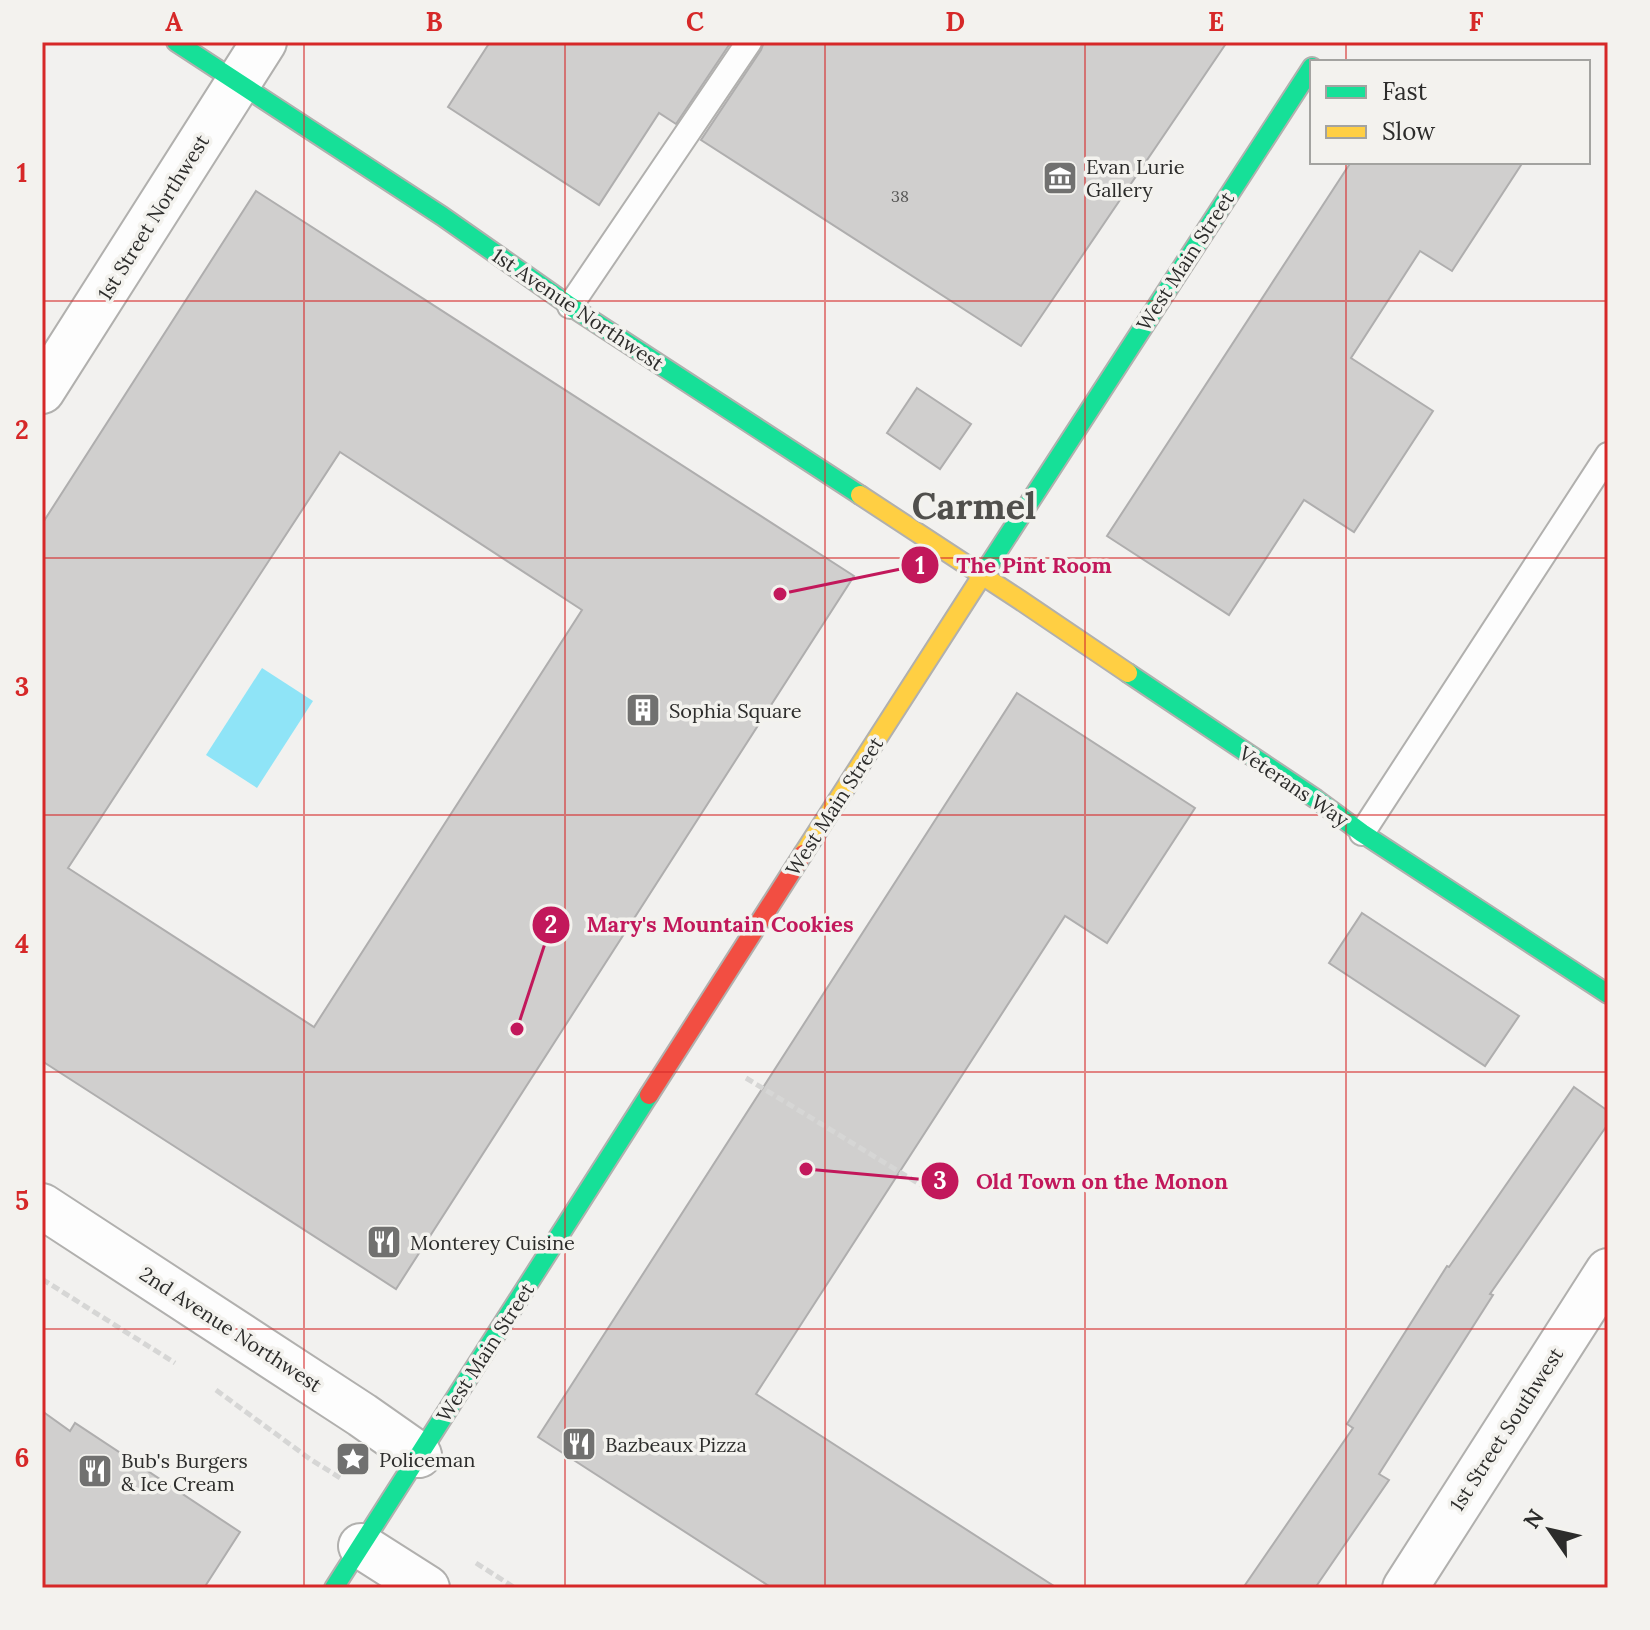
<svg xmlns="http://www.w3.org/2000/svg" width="1650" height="1630" font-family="Lora,serif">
	<rect width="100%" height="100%" fill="#f2f1ef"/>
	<polygon fill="#8fe4f7" points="262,668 313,701 257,788 206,755"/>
	<g fill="#d0cfce" stroke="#afaeae" stroke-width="2" fill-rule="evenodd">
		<polygon points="490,42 731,42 676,124 659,113 599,205 448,107"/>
		<polygon points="764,42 1227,42 1021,346 701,140 761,50"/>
		<polygon points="1351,162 1523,162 1452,271 1420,251 1351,358 1433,411 1354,532 1304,500 1229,615 1107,536"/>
		<path d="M 256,191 L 854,576 L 396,1289 L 42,1061 L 42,524 ZM 340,452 L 582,610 L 314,1027 L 68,868 Z"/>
		<polygon points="917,388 971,424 940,469 887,433"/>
		<polygon points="1017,693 1195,808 1107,943 1065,916 756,1394 1057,1588 772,1588 538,1437"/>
		<polygon points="1362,913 1519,1016 1485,1066 1329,963"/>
		<polygon points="1574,1087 1608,1111 1608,1124 1490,1294 1493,1295 1379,1474 1389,1480 1315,1588 1243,1588 1353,1428 1347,1424 1447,1266 1449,1267"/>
		<polygon points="42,1411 70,1431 75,1423 240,1532 204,1588 42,1588"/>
	</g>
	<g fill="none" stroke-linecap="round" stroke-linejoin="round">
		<g stroke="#b1b0ae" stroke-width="28">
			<g id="lane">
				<polyline points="570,306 749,42"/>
				<polyline points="1362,833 1608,455"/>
			</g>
		</g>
		<g stroke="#b1b0ae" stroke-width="48">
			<g id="street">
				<polyline points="42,391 264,42"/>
				<polyline points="42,1206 362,1415 419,1455"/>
				<polyline points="361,1546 427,1588"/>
				<polyline points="1405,1588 1608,1271"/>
			</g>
		</g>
		<g stroke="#b1b0ae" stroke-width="22">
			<g id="fast">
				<polyline points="176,42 442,216 570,306 860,495"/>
				<polyline points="985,571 1312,67"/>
				<polyline points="1128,673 1316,799 1362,833 1608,994"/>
				<polyline points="334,1588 649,1095"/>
			</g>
		</g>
		<g stroke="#b1b0ae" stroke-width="22">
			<g id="slow">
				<polyline points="860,495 1020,600 1128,673"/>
				<polyline points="803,854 985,571"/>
			</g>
		</g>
		<g stroke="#b1b0ae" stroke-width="22">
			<polyline id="jam" points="649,1095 803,854"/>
		</g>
		<g stroke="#d6d6d5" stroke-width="5" stroke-dasharray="8 4" stroke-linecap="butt">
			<polyline points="746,1078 939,1196"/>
			<polyline points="42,1279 175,1363"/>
			<polyline points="216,1390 310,1459 342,1479"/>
			<polyline points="476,1563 515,1588"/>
		</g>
		<use href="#lane" stroke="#fdfdfd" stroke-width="24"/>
		<use href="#street" stroke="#fdfdfd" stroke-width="44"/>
		<use href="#fast" stroke="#16e098" stroke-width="18"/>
		<use href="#slow" stroke="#ffcf43" stroke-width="18"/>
		<use href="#jam" stroke="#f24e42" stroke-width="18"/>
	</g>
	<path fill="none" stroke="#d62828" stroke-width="2" stroke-opacity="0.55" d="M 304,42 L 304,1588M 565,42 L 565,1588M 825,42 L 825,1588M 1085,42 L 1085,1588M 1346,42 L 1346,62M 1346,162 L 1346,1588M 42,301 L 1608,301M 42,558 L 1608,558M 42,815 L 1608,815M 42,1072 L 1608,1072M 42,1329 L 1608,1329"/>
	<defs>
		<g id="museum-square" transform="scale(1.8)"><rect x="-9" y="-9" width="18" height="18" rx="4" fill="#717170" stroke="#f3f2ee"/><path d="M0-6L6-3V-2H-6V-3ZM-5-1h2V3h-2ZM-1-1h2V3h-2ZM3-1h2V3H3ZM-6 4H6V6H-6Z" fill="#fff"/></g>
		<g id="building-square" transform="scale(1.8)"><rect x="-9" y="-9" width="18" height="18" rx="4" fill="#717170" stroke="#f3f2ee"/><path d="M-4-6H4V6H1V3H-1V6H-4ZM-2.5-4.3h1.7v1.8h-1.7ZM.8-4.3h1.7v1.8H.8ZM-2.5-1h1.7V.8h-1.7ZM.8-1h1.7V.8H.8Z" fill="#fff"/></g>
		<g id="restaurant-square" transform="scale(1.8)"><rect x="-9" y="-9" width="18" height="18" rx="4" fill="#717170" stroke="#f3f2ee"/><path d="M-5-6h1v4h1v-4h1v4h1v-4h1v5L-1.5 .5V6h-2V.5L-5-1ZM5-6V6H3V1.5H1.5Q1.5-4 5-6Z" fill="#fff"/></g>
		<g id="sight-square" transform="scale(1.8)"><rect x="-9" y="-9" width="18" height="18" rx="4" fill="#717170" stroke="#f3f2ee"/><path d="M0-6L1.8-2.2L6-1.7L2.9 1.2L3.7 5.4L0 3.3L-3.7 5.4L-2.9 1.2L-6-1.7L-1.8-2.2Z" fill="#fff"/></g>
	</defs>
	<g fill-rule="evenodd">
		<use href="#museum-square" x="1060" y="178"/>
		<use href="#building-square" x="643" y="710"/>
		<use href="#restaurant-square" x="384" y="1242"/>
		<use href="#restaurant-square" x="579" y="1444"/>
		<use href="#sight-square" x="353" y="1459"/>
		<use href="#restaurant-square" x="95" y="1471"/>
	</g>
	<g text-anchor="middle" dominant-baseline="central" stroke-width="7" stroke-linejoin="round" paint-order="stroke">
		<g font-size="16" fill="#555554">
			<text x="900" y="196">38</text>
		</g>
		<g font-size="20" fill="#2c2c2b" stroke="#f3f2ee" text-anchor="start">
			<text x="1086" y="166">Evan Lurie<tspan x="1086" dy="23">Gallery</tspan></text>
			<text x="669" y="710">Sophia Square</text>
			<text x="410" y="1242">Monterey Cuisine</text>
			<text x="605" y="1444">Bazbeaux Pizza</text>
			<text x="379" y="1459">Policeman</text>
			<text x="121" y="1460">Bub's Burgers<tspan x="121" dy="23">&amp; Ice Cream</tspan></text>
		</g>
		<g font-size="20" fill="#2c2c2b" stroke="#f3f2ee">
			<text transform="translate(153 217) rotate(-58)">1st Street Northwest</text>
			<text transform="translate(1185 261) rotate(-57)">West Main Street</text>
			<text transform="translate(578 309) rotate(34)">1st Avenue Northwest</text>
			<text transform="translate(1294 786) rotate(34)">Veterans Way</text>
			<text transform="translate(834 806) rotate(-57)">West Main Street</text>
			<text transform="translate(231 1329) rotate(33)">2nd Avenue Northwest</text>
			<text transform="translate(485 1352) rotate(-57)">West Main Street</text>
			<text transform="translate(1506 1429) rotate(-57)">1st Street Southwest</text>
		</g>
		<g font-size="36" font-weight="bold" fill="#504f4c" stroke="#f3f2ee">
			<text x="974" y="506">Carmel</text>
		</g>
	</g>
	<path fill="none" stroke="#c2185b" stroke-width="3" d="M780 594L920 565M517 1029L551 925M806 1169L940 1181"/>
	<g fill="#c2185b" stroke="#f3f2ee" stroke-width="3">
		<circle cx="780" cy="594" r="8"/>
		<circle cx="517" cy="1029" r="8"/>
		<circle cx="806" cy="1169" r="8"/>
		<circle cx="920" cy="565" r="20"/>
		<circle cx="551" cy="925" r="20"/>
		<circle cx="940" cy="1181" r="20"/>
	</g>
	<g font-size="24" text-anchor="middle" font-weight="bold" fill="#fff">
		<text x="920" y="574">1</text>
		<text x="551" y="933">2</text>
		<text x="940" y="1189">3</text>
	</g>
	<g font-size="22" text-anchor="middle" font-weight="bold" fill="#c2185b" stroke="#f3f2ee" stroke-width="7" stroke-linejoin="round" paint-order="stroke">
		<text x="1034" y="573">The Pint Room</text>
		<text x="720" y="932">Mary's Mountain Cookies</text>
		<text x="1102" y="1189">Old Town on the Monon</text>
	</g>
	<rect width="1650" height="1630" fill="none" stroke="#f3f2ee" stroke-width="88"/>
	<rect x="1310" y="60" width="280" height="104" fill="#f3f2ee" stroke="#a3a3a0" stroke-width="2"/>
	<rect x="1326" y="86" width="40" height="12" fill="#16e098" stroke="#a3a3a0" stroke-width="2"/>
	<text x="1382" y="100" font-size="24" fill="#2c2c2b">Fast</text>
	<rect x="1326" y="126" width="40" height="12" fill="#ffcf43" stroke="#a3a3a0" stroke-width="2"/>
	<text x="1382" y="140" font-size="24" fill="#2c2c2b">Slow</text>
	<g transform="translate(1550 1530) rotate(304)" stroke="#f3f2ee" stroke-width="6" paint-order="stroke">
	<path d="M0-6L14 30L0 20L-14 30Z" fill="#2c2c2b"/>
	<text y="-12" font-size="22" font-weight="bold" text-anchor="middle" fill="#2c2c2b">N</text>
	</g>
	<rect x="44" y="44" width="1562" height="1542" fill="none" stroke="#d62828" stroke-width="3"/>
	<g font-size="26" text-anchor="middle" font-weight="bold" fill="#d62828">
		<text x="174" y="31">A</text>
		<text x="434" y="31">B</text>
		<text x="695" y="31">C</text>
		<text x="955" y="31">D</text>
		<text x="1216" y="31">E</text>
		<text x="1476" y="31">F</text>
		<text x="22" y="182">1</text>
		<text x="22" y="439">2</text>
		<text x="22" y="696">3</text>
		<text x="22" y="953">4</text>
		<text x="22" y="1210">5</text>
		<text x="22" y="1467">6</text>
	</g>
</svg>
